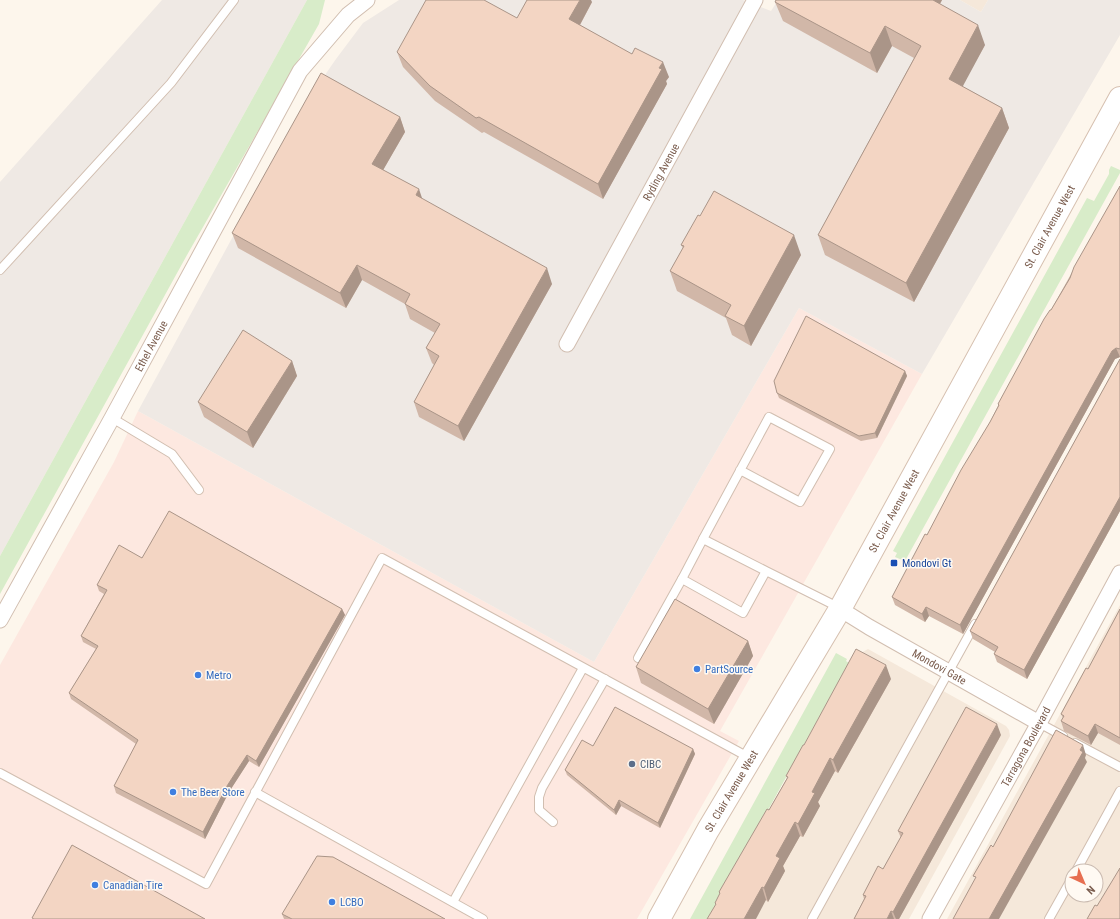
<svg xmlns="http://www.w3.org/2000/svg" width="1120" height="919" font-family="'Roboto Condensed',sans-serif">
	<rect width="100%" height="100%" fill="#fdf6ec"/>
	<g fill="#f5e8da" fill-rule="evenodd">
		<polygon points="960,0 988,0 981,12"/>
		<path d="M 1120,605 L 1120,919 L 947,919 L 1048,736 ZM 1072,871 L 1096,871 L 1096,895 L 1072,895 Z"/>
		<polygon points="868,649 1006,726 1009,730 1010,736 909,919 713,919 859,654"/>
	</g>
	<polygon fill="#fde8e0" points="799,308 922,374 720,731 739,741 637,919 0,919 0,665 114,462 138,411 594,662"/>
	<g fill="#efe9e4">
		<polygon points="162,0 307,0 0,556 0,182"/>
		<polygon points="399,0 743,0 771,11 778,0 960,0 981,12 988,0 1120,0 1120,35 922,374 799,308 594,662 138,411 305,104 336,59 363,23"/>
	</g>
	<g fill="#d8ecc9">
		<polygon points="307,0 325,0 319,24 187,255 0,594 0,556"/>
		<polygon points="1111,166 1120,170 1120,173 905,561 895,557 897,553 893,551 1087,198 1094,201 1109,174 1109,170"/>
		<polygon points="836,653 847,659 846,661 849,663 708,919 690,919"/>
	</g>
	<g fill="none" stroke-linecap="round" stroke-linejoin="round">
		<g stroke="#d1beb0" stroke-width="10">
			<g id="service">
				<polyline points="0,270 171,83 234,0"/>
				<polyline points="112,418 172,454 199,490"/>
				<polyline points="703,539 769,417 830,449 800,502 740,470"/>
				<polyline points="766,571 703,539 682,579 743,613 766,571 840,608"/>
				<polyline points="638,658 682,579"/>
				<polyline points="1039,723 1063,736"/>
				<polyline points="1075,743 1120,767"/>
				<polyline points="0,773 206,884 382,558 750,758"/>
				<polyline points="255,792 483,919"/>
				<polyline points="553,822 539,810 539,797 542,788 605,679"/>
				<polyline points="1076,871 1120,791"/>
				<polyline points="453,902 583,668"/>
				<polyline points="812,919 975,624"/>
				<polyline points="1049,919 1072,878"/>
			</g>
		</g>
		<g stroke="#d1beb0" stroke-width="17">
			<g id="minor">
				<path id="s1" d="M 567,344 L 755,0"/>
				<path id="s2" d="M 840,609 L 869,627 L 1039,723"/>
				<path id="s3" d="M 0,620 L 112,418 L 300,71 L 348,15 L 367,0"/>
				<path id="s4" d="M 930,919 L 1039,723 L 1120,573"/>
			</g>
		</g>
		<g stroke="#d6c0b0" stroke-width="24">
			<g id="secondary">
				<path id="s5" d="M 659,919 L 708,830 L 840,609 L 1120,98"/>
			</g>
		</g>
		<use href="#service" stroke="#fff" stroke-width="8"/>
		<use href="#minor" stroke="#fff" stroke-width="15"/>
		<use href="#secondary" stroke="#fff" stroke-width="22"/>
	</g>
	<g fill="#d1b7a8">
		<polygon points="776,0 942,0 940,4 985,45 962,86 1002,108 1009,128 914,302 825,255 818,235 914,58 892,46 877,73 783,21 775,2"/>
		<polygon points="592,2 580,25 669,77 666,81 667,84 603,199 484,132 482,133 435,101 403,67 397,52 517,18"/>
		<polygon points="400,117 405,132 383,170 422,199 552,284 464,441 419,417 414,402 434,365 432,363 426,348 435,333 410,319 405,304 362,280 346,308 238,248 232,233"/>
		<polygon points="1120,186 1120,357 1115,359 963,634 929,616 925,622 895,605 892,597 927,535 990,422 998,406 998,404 1051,310"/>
		<polygon points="700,216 801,255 751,346 732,335 726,318 677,291 670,271 683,248 681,245"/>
		<polygon points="1120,359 1120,511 1027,679 997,662 994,654 995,652 973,639 970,631"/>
		<polygon points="292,361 297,376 253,448 204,417 198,402"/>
		<polygon points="905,371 907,376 877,438 861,441 779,398 777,393"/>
		<polygon points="142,558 342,609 345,615 259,767 249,761 229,792 205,839 116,793 114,786 136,744 71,699 69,693 96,649 83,642 81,636 104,594 99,591 97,585"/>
		<polygon points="1120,609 1120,745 1098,733 1091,745 1064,731 1061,721 1063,718 1061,714 1088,669"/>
		<polygon points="748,641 753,656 714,724 641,683 636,667"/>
		<polygon points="891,679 838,773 835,771 818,802 820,806 803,837 800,836 783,866 785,871 768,902 766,900 715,904 715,903 720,894 719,892 769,810 787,778 786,776 804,745"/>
		<polygon points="1001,735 899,919 854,919 864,899 863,895 883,869 901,838 898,831"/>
		<polygon points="593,746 693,749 695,754 660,828 621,806 616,815 567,775 565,770"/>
		<polygon points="282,914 445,919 284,919"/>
	</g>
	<g fill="#aa9588">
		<polygon points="580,0 591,0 592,2 575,34 569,19"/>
		<polygon points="927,0 942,0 933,16"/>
		<polygon points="978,25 985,45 956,99 949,79"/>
		<polygon points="885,26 892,46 877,73 870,53"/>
		<polygon points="663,62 669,77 666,81 667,84 603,199 598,184 659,68"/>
		<polygon points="1002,108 1009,128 914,302 906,283"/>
		<polygon points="400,117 405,132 378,179 372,164"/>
		<polygon points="419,189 424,204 416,195"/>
		<polygon points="794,235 801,255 751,346 744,326"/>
		<polygon points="357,265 362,280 346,308 340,293"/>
		<polygon points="547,268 552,284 464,441 458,426"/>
		<polygon points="1116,348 1120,357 1115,359 963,634 960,625 1112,351"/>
		<polygon points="292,361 297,376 253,448 247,432"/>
		<polygon points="905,371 907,376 877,438 875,433"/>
		<polygon points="1120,497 1120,511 1027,679 1024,670"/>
		<polygon points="926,607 929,616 925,622 922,614"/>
		<polygon points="342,609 345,615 259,767 256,761"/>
		<polygon points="748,641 753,656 714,724 708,709"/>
		<polygon points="886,665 891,679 838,773 833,760"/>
		<polygon points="997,724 1001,735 899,919 896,919 893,912"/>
		<polygon points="1095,724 1098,733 1091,745 1088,736"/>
		<polygon points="1083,745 1086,755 1085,758 1087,762 999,919 989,919"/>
		<polygon points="693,749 695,754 660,828 658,823"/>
		<polygon points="247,755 249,761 229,792 205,839 203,832 227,786"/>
		<polygon points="830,758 835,771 818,802 820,806 803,837 798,824 812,792"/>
		<polygon points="619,800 621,806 616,815 614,810"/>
		<polygon points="795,822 800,836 783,866 785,871 768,902 764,888 776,856"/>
		<polygon points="762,887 766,900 756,919 744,919"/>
		<polygon points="891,911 894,919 887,919"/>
	</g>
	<g fill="#f3d5c3" stroke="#aa9588">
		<polygon points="426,0 484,0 517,18 527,0 580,0 569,19 632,54 635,48 663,62 659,68 662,69 598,184 479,117 476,118 430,86 397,52"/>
		<polygon points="776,0 933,0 978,25 949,79 1002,108 906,283 818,235 921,46 885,26 870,53 775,2"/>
		<polygon points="321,73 400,117 372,164 419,189 416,195 547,268 458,426 414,402 439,356 426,348 440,324 405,304 410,294 357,265 340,293 232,233"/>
		<polygon points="1120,186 1120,349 1116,348 1112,351 960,625 926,607 922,614 892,597 925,534 927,535 961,470 990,422 999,405 998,404 1044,319 1050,310 1051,310 1070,278 1074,267"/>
		<polygon points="714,191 794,235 744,326 725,316 731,305 670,271 684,246 681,245 698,215 700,216"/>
		<polygon points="806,316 905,371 875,433 859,436 777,393 774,381"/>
		<polygon points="243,330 292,361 247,432 198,402"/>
		<polygon points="1120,359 1120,497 1024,670 994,654 998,647 970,631"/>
		<polygon points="169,511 342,609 256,761 247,755 227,786 203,832 114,786 138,740 69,693 98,646 81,636 107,590 97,585 119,545 142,558"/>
		<polygon points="675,599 748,641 708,709 636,667"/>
		<polygon points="1120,609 1120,738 1095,724 1088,736 1061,721 1064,716 1061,714 1086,668 1088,669"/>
		<polygon points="856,649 886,665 833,760 830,758 812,792 815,793 798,824 795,822 776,856 780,858 764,888 762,887 744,919 707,919 716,904 715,903 720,893 719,892 767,809 769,810 788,777 786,776 803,745 804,745"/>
		<polygon points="615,707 693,749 658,823 619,800 614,810 565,770 582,740 593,746"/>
		<polygon points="966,707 997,724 893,912 891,911 887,919 854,919 866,896 863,895 878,866 883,869 903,833 898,831"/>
		<polygon points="1056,730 1083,745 1080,750 1083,752 989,919 953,919 976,877 973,876 991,845 993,847"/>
		<polygon points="72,845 205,919 34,919 32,918"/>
		<polygon points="317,856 333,857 445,919 292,919 282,914"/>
		<polygon points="1120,868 1120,919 1087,919 1095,905 1097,906"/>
	</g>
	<rect fill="#1a4fb4" stroke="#fffaf3" stroke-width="1.5" x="890" y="559" width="8" height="8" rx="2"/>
	<g fill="#3f7fe0" stroke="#fffaf3" stroke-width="1.5">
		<circle cx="697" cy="669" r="4"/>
		<circle cx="198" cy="675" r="4"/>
		<circle cx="173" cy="792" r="4"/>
		<circle cx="95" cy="885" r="4"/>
		<circle cx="332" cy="902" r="4"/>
	</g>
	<circle fill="#5c6f8a" stroke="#fffaf3" stroke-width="1.5" cx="632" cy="764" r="4"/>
	<g text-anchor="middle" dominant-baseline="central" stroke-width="3" stroke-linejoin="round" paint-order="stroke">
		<g font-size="11" fill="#7a5c4d" stroke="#fffaf3">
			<text stroke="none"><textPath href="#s1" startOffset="196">Ryding Avenue</textPath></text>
			<text stroke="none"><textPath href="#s5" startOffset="795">St. Clair Avenue West</textPath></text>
			<text stroke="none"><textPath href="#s3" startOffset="313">Ethel Avenue</textPath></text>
			<text stroke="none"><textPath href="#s5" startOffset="471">St. Clair Avenue West</textPath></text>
			<text stroke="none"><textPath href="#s2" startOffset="115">Mondovi Gate</textPath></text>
			<text stroke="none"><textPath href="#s4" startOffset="197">Tarragona Boulevard</textPath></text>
			<text stroke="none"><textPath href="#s5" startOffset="147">St. Clair Avenue West</textPath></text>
		</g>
		<g font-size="11" fill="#164399" stroke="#fffaf3" text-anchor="start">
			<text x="902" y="563">Mondovi Gt</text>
		</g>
		<g font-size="11" fill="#366cbe" stroke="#fffaf3" text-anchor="start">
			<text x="705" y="669">PartSource</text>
			<text x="206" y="675">Metro</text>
			<text x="181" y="792">The Beer Store</text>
			<text x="103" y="885">Canadian Tire</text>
			<text x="340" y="902">LCBO</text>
		</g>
		<g font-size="11" fill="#4e5e75" stroke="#fffaf3" text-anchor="start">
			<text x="640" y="764">CIBC</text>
		</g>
	</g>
	<g transform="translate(1084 883) rotate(136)"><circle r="19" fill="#fffaf3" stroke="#cabbb1"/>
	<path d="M0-3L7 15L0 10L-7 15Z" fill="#e76f51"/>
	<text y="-6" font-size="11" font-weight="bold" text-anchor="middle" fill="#7a5c4d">N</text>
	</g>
</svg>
